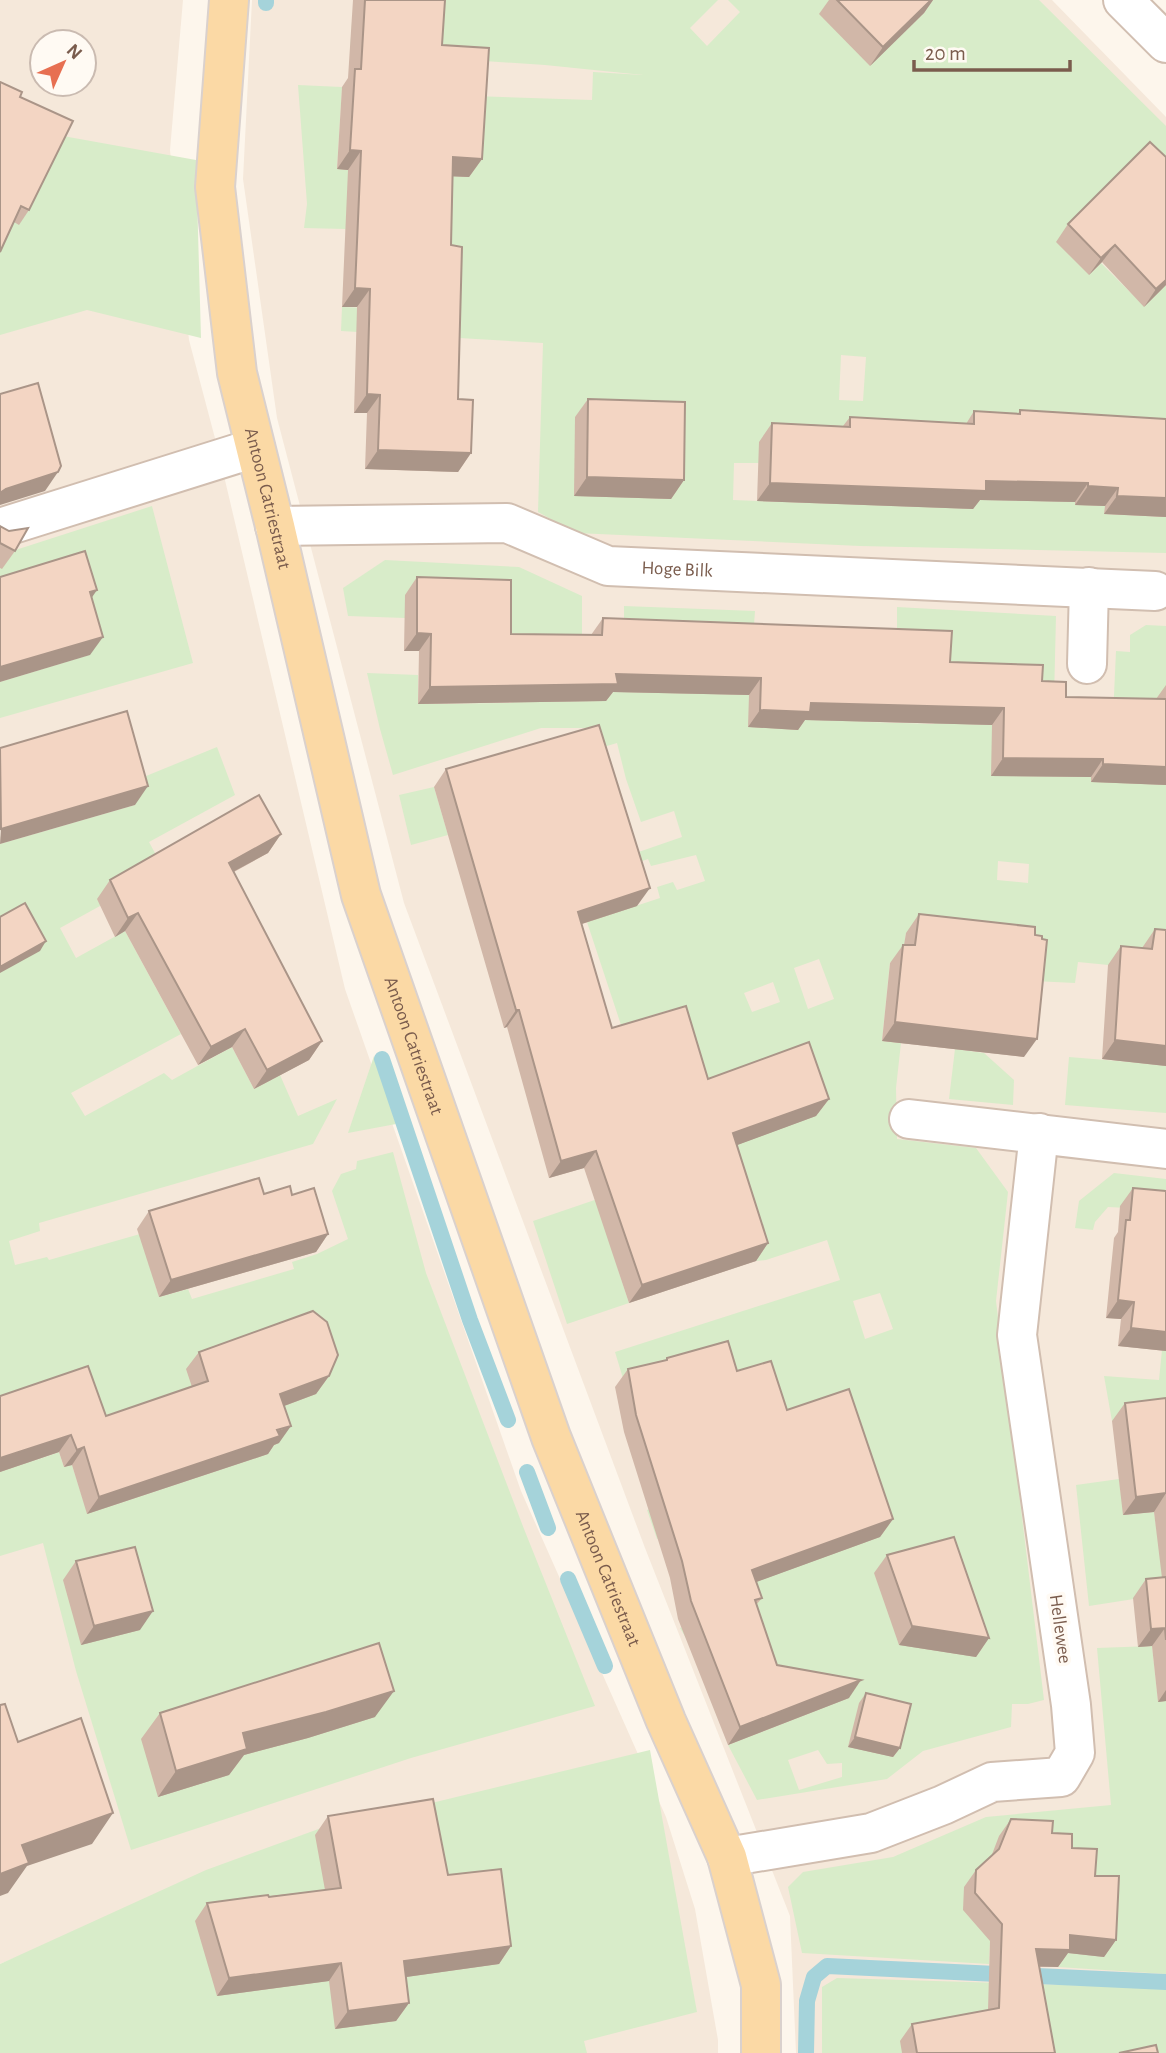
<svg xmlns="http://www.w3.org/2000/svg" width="1166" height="2053" font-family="'Alegreya Sans',sans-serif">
	<rect width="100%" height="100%" fill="#fdf6ec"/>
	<g fill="#f5e8da" fill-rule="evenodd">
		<path d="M 0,0 L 183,0 L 170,150 L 189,340 L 216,442 L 345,989 L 521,1491 L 666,1817 L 695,1909 L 718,2040 L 718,2053 L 6,2053 L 14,1958 L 0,1964 ZM 42,42 L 84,42 L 84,84 L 42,84 Z"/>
		<polygon points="252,0 1052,0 1166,117 1166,2053 796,2053 790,1916 645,1548 404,903 277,418 243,179"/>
	</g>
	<g fill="#d8ecc9" fill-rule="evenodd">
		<path d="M 428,0 L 718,0 L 690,28 L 707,46 L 740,12 L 728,0 L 1039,0 L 1166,126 L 1166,186 L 1089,275 L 1101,263 L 1144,306 L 1166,285 L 1166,438 L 1076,465 L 1075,504 L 1105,506 L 1105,514 L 1166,517 L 1166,553 L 860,546 L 576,533 L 538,512 L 543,343 L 341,331 L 342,307 L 447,311 L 345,229 L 304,228 L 307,204 L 298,85 L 342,87 L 337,169 L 469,177 L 474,96 L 592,100 L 593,72 L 643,75 L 545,65 L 350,52 L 352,22 L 426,26 ZM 841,355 L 866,357 L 863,401 L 839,400 ZM 734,463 L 758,463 L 842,504 L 733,500 Z"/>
		<polygon points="63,136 196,160 201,338 87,310 0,335 0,216"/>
		<polygon points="152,506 193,663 0,718 0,682 89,655 0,591 0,555"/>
		<path d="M 385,560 L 519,567 L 582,596 L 582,650 L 624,650 L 624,606 L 755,611 L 749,695 L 799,703 L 869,722 L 934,724 L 897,647 L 897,607 L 1056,616 L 1054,699 L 1079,766 L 1166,785 L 1166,950 L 1139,968 L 1078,962 L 1075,983 L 1034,981 L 906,933 L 902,963 L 890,962 L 882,1041 L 901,1043 L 896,1088 L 897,1139 L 976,1148 L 1008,1192 L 996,1301 L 1044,1700 L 1028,1704 L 1012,1704 L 1011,1727 L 923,1751 L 887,1779 L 757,1800 L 728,1745 L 807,1714 L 692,1648 L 680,1628 L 702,1620 L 712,1521 L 657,1539 L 647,1510 L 779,1464 L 805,1418 L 625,1385 L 615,1352 L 840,1280 L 827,1240 L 766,1260 L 756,1261 L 607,1235 L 629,1303 L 567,1324 L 533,1221 L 715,1159 L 669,1010 L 621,1025 L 587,922 L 660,898 L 657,887 L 673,882 L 677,890 L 705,881 L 696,855 L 651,866 L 648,859 L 575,884 L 572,875 L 682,837 L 674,811 L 641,822 L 626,779 L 617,743 L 600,748 L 597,728 L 541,728 L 393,775 L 380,729 L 367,673 L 418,675 L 418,704 L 512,703 L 405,618 L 348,616 L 343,588 ZM 998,861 L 1029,864 L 1028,883 L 997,880 ZM 819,959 L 834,999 L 808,1009 L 794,968 ZM 773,982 L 780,1002 L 752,1012 L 744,993 ZM 880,1293 L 893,1329 L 865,1339 L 853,1301 ZM 818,1750 L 827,1764 L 842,1763 L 842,1777 L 799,1790 L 788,1760 Z"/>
		<polygon points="1146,625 1166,626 1166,703 1113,717 1116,651 1130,652 1130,635"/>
		<path d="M 217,747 L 235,795 L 149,842 L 162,866 L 100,906 L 60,928 L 76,958 L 125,931 L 181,1034 L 71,1093 L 85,1116 L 164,1073 L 172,1080 L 232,1047 L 254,1089 L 280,1075 L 298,1116 L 337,1099 L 313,1144 L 39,1223 L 40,1231 L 9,1241 L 15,1265 L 47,1257 L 49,1260 L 140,1234 L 159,1297 L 188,1289 L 192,1299 L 294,1269 L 292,1262 L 317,1254 L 348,1239 L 332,1191 L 341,1174 L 356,1169 L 357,1161 L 393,1152 L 426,1273 L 524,1529 L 595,1706 L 411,1758 L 131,1850 L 76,1671 L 43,1543 L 0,1556 L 0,844 L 135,805 L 129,783 ZM 187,1369 L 267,1454 L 111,1506 L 86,1509 L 72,1465 L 64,1467 L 59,1452 L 31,1462 L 173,1407 L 198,1405 Z"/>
		<polygon points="434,787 448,835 411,845 399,795"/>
		<polygon points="955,1049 984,1053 1014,1080 1013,1105 949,1099"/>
		<polygon points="374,1056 396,1124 348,1133"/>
		<polygon points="1069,1057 1166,1065 1166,1113 1065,1105"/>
		<polygon points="1114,1173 1166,1179 1166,1210 1108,1207 1095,1222 1093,1230 1075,1228 1079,1201"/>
		<polygon points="1162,1350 1166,1351 1166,1415 1112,1421 1104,1376 1159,1380"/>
		<polygon points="1119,1479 1124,1515 1154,1512 1166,1594 1089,1606 1076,1485"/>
		<polygon points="1152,1646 1158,1701 1166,1701 1166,1974 1058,1967 1060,1925 993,1880 964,1887 964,1910 972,1920 991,1921 989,1964 802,1953 788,1887 803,1872 893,1857 986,1817 1111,1805 1097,1648"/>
		<polygon points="650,1750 697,2012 584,2041 587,2053 0,2053 0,1964 206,1870 346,1819 415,1807"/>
		<polygon points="837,1978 1166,1988 1166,2053 1040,2053 901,2041 902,2053 822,2053 822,1987"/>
	</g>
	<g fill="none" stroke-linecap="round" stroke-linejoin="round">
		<g stroke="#a5d3da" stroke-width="16">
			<polyline points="266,3 266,0"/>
			<polyline points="382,1059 470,1320 508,1420"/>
			<polyline points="527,1472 548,1528"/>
			<polyline points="568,1579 605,1666"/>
			<polyline points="806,2053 807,2001 814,1977 827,1966 1166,1982"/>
		</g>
		<g stroke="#d1beb0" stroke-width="42">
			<g id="minor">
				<polyline points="1123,0 1166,43"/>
				<path id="s1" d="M 275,526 L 507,523 L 608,566 L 1155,591"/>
				<polyline points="0,528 255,448"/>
				<polyline points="1087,664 1089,587"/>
				<polyline points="909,1119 1166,1149"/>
				<polyline points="727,1857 871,1833 943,1805 992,1782 1061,1777 1075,1753 1071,1705 1017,1335 1039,1133"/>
			</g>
		</g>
		<g stroke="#dad1cd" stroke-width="42">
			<g id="major">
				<path id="s2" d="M 229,0 L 215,187 L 237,373 L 275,526 L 361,895 L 551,1437 L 666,1721 L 727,1857 L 761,1985 L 761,2053"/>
			</g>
		</g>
		<use href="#minor" stroke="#fff" stroke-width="38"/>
		<use href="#major" stroke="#fbd9a5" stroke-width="38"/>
	</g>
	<g fill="#d1b7a8">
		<polygon points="353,0 445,0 442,45 482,159 469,177 453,176 451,245 458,399 471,453 458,472 365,469 367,413 354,413 357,307 342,307 348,170 337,169 342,87 348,78"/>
		<polygon points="829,0 933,0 924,13 870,66 819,14"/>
		<polygon points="20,97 29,210 19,225 14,222"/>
		<polygon points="1150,142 1166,285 1144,307 1102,262 1089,275 1056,242 1068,224"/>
		<polygon points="588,399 684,480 671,499 574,496 575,417"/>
		<polygon points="1020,410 1166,517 1104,514 1105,506 1075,505 1075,502 980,500 973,509 757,501 759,442 772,423 843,426 850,417 966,424 974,411 1018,414"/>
		<polygon points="0,526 15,551 2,569 0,568"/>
		<polygon points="417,577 511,634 591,635 603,618 950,662 1042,681 1066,697 1156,699 1166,685 1166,785 1091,782 1091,777 991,776 992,725 805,720 798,730 748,727 749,695 613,692 606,701 418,704 419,651 404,651 405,595"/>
		<polygon points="446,769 637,906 582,924 612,1028 708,1079 829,1099 816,1116 737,1145 768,1243 756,1261 629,1303 584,1168 549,1178 507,1027 504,1028 434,787"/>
		<polygon points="281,834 268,853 234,872 322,1041 309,1060 254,1089 232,1047 198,1065 125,931 115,937 97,899 110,880"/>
		<polygon points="919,914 1024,1057 882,1041 890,963 903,945 904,945 906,933"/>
		<polygon points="1155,929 1166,1066 1102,1059 1108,965 1121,946 1142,948"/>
		<polygon points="1133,1188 1166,1351 1118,1346 1121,1319 1106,1318 1114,1238 1118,1232 1120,1206"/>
		<polygon points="264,1194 292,1195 328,1234 316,1252 159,1297 137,1229 149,1211"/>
		<polygon points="199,1352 329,1376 316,1394 284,1406 279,1443 274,1445 268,1454 87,1514 72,1465 64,1467 59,1452 0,1472 0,1396 106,1416 192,1387 186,1369"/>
		<polygon points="667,1358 737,1371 787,1410 893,1519 880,1537 756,1582 762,1598 756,1605 777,1665 849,1698 728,1745 678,1619 670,1578 624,1432 615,1387 628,1369 665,1361"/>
		<polygon points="1166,1398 1166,1701 1158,1702 1152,1646 1138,1647 1133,1598 1146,1579 1162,1578 1154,1512 1123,1515 1112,1421 1125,1403"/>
		<polygon points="887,1555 989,1638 976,1657 899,1645 874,1573"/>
		<polygon points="76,1561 140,1630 81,1645 63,1580"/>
		<polygon points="866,1693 900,1748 893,1757 848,1747 859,1703"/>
		<polygon points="160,1713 375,1717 308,1738 244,1755 229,1775 158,1797 141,1739"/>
		<polygon points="328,1816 448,1875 511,1946 499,1964 406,1977 409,2003 396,2021 335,2029 329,1981 217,1996 195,1921 207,1903 325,1890 315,1835"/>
		<polygon points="1011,1819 1052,1833 1072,1848 1095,1876 1116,1940 1104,1957 1068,1953 1058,1967 1039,1967 1055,2053 902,2053 900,2041 912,2024 988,2010 990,1941 963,1910 964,1887 976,1870 991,1857 999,1836"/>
	</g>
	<g fill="#aa9588">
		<polygon points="931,0 933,0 924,13 870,66 883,47"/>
		<polygon points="350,150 361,151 348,170 337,169"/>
		<polygon points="453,157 482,159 469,177 440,176"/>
		<polygon points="1115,245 1102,262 1089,275 1101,258"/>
		<polygon points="1166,280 1166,285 1144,307 1156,289"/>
		<polygon points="355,288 370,289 357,307 342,307"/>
		<polygon points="367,394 380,395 367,413 354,413"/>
		<polygon points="378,450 471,453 458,472 365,469"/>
		<polygon points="58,472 45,491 0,505 0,493 6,489"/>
		<polygon points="587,477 684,480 671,499 574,496"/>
		<polygon points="986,481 1088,483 1075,502 980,500 973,509 757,501 770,483"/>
		<polygon points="1088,486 1118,488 1105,506 1075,505"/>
		<polygon points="1117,496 1166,498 1166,517 1104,514"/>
		<polygon points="97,590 84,609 90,592"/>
		<polygon points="417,633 431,634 419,651 404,651"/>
		<polygon points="103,637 90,655 0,682 0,667"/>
		<polygon points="616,674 761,678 749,695 613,692 606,701 418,704 430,687"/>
		<polygon points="811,703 1004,708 992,725 805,720 798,730 748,727 760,710"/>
		<polygon points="1003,758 1103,759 1091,777 991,776"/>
		<polygon points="1103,764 1166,767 1166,785 1091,782"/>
		<polygon points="148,786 135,805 0,844 1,829"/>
		<polygon points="281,834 268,853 216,881 229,863"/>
		<polygon points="650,888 637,906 566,929 578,912"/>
		<polygon points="138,913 125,931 115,937 128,918"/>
		<polygon points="46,941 40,951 0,973 0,967"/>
		<polygon points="516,1010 519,1010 507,1027 504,1028"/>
		<polygon points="895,1022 1037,1039 1024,1057 882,1041"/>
		<polygon points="245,1029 232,1047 198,1065 211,1047"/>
		<polygon points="1115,1040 1166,1046 1166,1066 1102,1059"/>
		<polygon points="322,1041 309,1060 254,1089 267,1070"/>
		<polygon points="829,1099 816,1116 721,1151 733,1133"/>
		<polygon points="596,1151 584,1168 549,1178 561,1161"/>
		<polygon points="328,1234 316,1252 159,1297 171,1280"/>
		<polygon points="768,1243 756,1261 629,1303 642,1285"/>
		<polygon points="1118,1300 1134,1302 1121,1319 1106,1318"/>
		<polygon points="1131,1328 1166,1332 1166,1351 1118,1346"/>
		<polygon points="329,1376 316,1394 268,1412 280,1394"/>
		<polygon points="291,1426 279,1443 274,1445 268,1454 87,1514 99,1497"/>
		<polygon points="71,1435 59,1452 0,1472 0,1458"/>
		<polygon points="84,1447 72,1465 64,1467 77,1450"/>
		<polygon points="1166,1493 1154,1512 1123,1515 1136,1497"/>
		<polygon points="893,1519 880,1537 740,1588 752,1570"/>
		<polygon points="153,1611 140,1630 81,1645 94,1626"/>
		<polygon points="912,1626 989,1638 976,1657 899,1645"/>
		<polygon points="1165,1628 1152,1646 1138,1647 1151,1629"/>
		<polygon points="861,1680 849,1698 728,1745 740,1727"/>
		<polygon points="1166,1690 1166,1701 1158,1702"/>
		<polygon points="394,1691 375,1717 308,1738 244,1755 229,1775 158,1797 176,1771 243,1733"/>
		<polygon points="855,1737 900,1748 893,1757 848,1747"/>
		<polygon points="113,1813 92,1844 27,1866 8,1893 0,1896 0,1874 22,1845"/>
		<polygon points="1070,1935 1116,1940 1104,1957 1068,1953 1058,1967 1024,1966 1036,1949"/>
		<polygon points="511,1946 499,1964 392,1979 404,1961"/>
		<polygon points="341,1963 329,1981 217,1996 229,1978"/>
		<polygon points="409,2003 396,2021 335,2029 348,2011"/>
	</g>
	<g fill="#f3d5c3" stroke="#aa9588" stroke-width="2">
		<polygon points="365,0 445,0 442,45 489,48 482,159 453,157 451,245 462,247 458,399 473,400 471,453 378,450 380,395 367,394 370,289 355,288 361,151 350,150 355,69 361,69"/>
		<polygon points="837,0 931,0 883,47"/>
		<polygon points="0,82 22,92 20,97 73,121 29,210 21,206 0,252"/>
		<polygon points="1150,142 1166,157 1166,280 1156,289 1115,245 1101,258 1068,224"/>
		<polygon points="38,383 61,466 58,472 6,489 0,493 0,394"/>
		<polygon points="588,399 685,402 684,480 587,477"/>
		<polygon points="1020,410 1166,419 1166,498 1117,496 1118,488 1088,486 1088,483 986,481 986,491 770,483 772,423 850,427 850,417 974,424 974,411 1020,414"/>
		<polygon points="0,526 9,531 28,528 15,551 0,543"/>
		<polygon points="85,551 97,590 90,592 103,637 0,667 0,577"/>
		<polygon points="417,577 511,580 511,634 602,635 603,618 952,631 950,662 1043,665 1042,681 1066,682 1066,697 1166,699 1166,767 1103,764 1103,759 1003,758 1004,708 811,703 810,712 760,710 761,678 616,674 618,684 430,687 431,634 417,633"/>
		<polygon points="127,711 148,786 1,829 0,748"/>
		<polygon points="599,725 650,888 578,912 612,1028 686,1006 708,1079 809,1042 829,1099 733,1133 768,1243 642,1285 596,1151 561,1161 519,1010 516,1010 446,769"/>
		<polygon points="259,795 281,834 229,863 322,1041 267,1070 245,1029 211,1047 138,913 128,918 110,880"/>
		<polygon points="25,903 46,941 0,967 0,917"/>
		<polygon points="919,914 1035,927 1035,935 1042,936 1042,939 1047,940 1037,1039 895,1022 903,945 915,945"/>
		<polygon points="1155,929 1166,930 1166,1046 1115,1040 1121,946 1152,949"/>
		<polygon points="259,1178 264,1194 290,1186 292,1195 314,1188 328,1234 171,1280 149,1211"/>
		<polygon points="1133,1188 1166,1191 1166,1332 1131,1328 1134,1302 1118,1300 1126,1220 1130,1220"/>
		<polygon points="313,1311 327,1322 338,1355 329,1376 280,1394 291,1426 277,1430 280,1436 99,1497 84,1447 77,1450 71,1435 0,1458 0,1396 88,1366 106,1416 208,1381 199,1352"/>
		<polygon points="728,1341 737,1371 771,1361 787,1410 849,1389 893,1519 752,1570 762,1598 755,1600 777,1665 861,1680 740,1727 691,1601 682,1561 636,1415 628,1369 667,1360 667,1358"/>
		<polygon points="1166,1398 1166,1493 1136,1497 1125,1403"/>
		<polygon points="954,1537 989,1638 912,1626 887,1555"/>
		<polygon points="135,1547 153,1611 94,1626 76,1561"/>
		<polygon points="1166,1577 1166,1640 1165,1628 1151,1629 1146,1579"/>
		<polygon points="379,1643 394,1691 326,1712 243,1733 247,1749 176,1771 160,1713"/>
		<polygon points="866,1693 911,1704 900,1748 855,1737"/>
		<polygon points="5,1704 18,1742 81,1718 113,1813 22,1845 29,1863 0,1874 0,1705"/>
		<polygon points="433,1799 448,1875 501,1869 511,1946 404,1961 409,2003 348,2011 341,1963 229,1978 207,1903 268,1895 269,1897 341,1888 328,1816"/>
		<polygon points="1011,1819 1053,1821 1052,1833 1072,1834 1072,1848 1097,1849 1095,1876 1119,1876 1116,1940 1070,1935 1070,1950 1036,1949 1055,2053 917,2053 912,2024 999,2008 1002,1924 975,1893 976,1870 999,1849"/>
		<polygon points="1156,2045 1158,2053 1119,2053"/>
	</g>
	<g text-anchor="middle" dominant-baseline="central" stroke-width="7" stroke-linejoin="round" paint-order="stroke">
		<g font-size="19" fill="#7a5c4d" stroke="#fffaf3">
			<text stroke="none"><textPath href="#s2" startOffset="504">Antoon Catriestraat</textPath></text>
			<text stroke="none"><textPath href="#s1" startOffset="411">Hoge Bilk</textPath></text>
			<text stroke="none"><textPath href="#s2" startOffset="1071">Antoon Catriestraat</textPath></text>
			<text stroke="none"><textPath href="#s2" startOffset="1638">Antoon Catriestraat</textPath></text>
			<text transform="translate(1060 1629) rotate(82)">Hellewee</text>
		</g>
	</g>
	<g transform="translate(63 63) rotate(45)"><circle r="33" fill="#fffaf3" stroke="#cabbb1" stroke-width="2"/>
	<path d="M0-5L12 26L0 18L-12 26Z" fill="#e76f51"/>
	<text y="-10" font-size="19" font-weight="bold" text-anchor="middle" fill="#7a5c4d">N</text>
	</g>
	<path d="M914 60v10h156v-10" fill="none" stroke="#7a5c4d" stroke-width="3.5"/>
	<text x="925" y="60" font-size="21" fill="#7a5c4d" stroke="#fffaf3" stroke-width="5" paint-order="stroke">20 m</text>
</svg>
